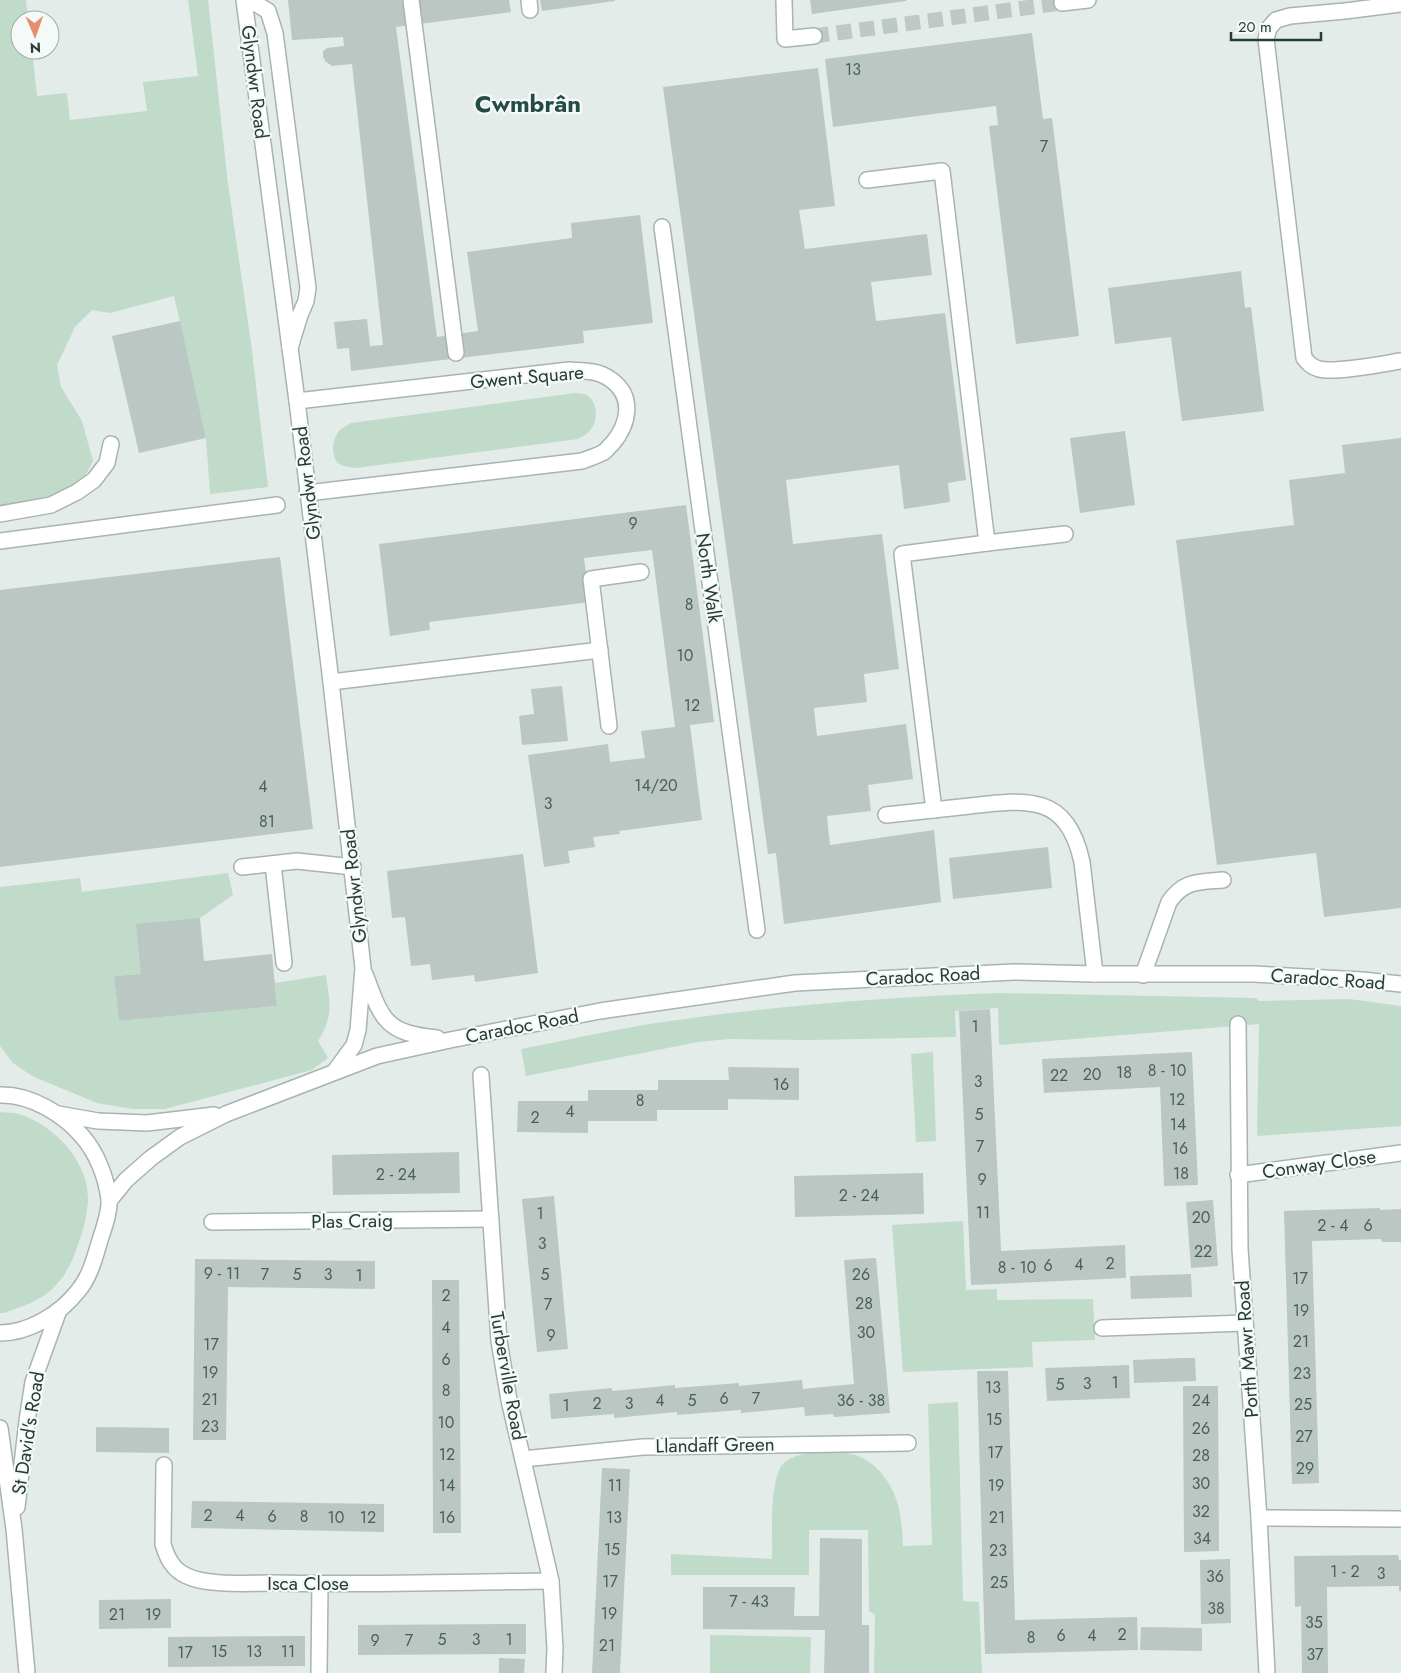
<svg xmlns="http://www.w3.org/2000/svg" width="1401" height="1673" font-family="Jost,sans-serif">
	<rect width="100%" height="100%" fill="#e4ece9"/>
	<g fill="#c0dbc9">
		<polygon points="0,0 26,0 28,20 20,20 20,50 32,50 37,96 67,93 70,120 147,111 143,82 198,76 188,0 208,0 228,184 251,343 268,487 210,494 206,438 174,296 110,313 92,310 75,327 57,365 61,387 82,421 93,461 77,492 0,514"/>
		<path d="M 575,393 C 578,393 584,394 587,395 C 599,404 598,422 589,432 C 586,435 581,437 578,439 L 356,468 C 349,467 342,467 337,462 C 330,453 333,436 341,429 C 344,427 348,425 351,423 Z"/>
		<path d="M 228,873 L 233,895 L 200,918 L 141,974 L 114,976 L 119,1021 L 277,1006 L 275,983 L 326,975 C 330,1004 334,1015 318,1041 L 328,1058 L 312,1070 L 165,1109 L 133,1109 L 97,1103 L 32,1076 L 13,1063 L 0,1046 L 0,887 L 80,878 L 82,892 Z"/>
		<path d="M 998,993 L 1256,998 L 1259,1001 L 1349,999 L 1401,1006 L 1401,1126 L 1257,1136 L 1259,1024 L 999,1045 L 998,1008 L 955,1011 L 956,1037 L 810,1040 L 729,1039 L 698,1042 L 526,1076 L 521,1049 C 568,1040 615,1029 663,1022 C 773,1006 886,997 998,993 Z"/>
		<polygon points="933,1052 936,1141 916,1142 911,1054"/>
		<path d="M 0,1112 C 6,1113 13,1112 19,1114 C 54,1125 89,1161 88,1201 C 87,1216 83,1231 78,1245 C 73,1259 67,1274 56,1285 C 42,1301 23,1306 4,1313 L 0,1313 Z"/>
		<polygon points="963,1221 966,1290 997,1289 997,1300 1093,1299 1095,1340 1032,1342 1033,1367 903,1372 892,1225"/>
		<path d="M 958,1402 L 963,1601 L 979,1602 L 982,1673 L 874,1673 L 875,1615 L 869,1611 L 868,1530 L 809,1530 L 809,1575 L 671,1575 L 671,1554 L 772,1559 C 773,1534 769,1491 780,1468 C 789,1449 841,1449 858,1456 C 866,1459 877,1467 882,1474 C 900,1496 902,1519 903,1546 L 932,1545 L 928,1404 Z"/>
		<polygon points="710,1635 811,1637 810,1673 710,1673"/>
	</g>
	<g fill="#bac7c2">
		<polygon points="288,0 509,0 511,12 396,27 437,337 478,331 467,252 572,238 571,223 640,215 653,323 583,331 584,343 351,371 349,348 337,349 334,322 367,319 370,346 383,345 352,64 332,66 326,62 323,57 323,51 327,48 344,46 343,37 292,40"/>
		<polygon points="540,0 615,0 615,1 542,11"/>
		<polygon points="810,0 906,0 906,1 812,14"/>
		<polygon points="1032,33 1043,119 1052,118 1079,336 1016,344 989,126 998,125 996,106 833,127 825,59"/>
		<polygon points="818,68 835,206 799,210 805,249 927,234 932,275 871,282 876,321 945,313 966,480 948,483 950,502 904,509 899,465 786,480 793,544 882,534 899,669 864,674 867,702 814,708 817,736 906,724 913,779 868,785 871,811 827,816 830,845 934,830 941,902 784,924 776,853 768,854 663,87"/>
		<polygon points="1241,271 1245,308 1251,307 1264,411 1182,421 1171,337 1115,344 1108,288"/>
		<polygon points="180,321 206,438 139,453 112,336"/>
		<polygon points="1125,431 1135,505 1080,513 1070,438"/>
		<polygon points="1401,438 1401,908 1324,917 1316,853 1217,865 1176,540 1294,525 1289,480 1345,473 1342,445"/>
		<polygon points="686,505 714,722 690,725 702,820 619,831 620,834 593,837 595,847 568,851 570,863 544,867 528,755 608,744 610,762 645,758 641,731 675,727 652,550 584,558 590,602 429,622 430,630 390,636 379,544"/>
		<polygon points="280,557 313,829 0,867 0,590"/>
		<polygon points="562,686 568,741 522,745 519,716 534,714 531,689"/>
		<polygon points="1048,847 1052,888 953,899 949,858"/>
		<polygon points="523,854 538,973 475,982 474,975 432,980 430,964 411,966 405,917 392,918 387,871"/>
		<polygon points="200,918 204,961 272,954 277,1006 119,1021 114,976 141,974 136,924"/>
		<polygon points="990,1009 1001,1251 1125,1245 1126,1278 971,1285 959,1011"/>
		<polygon points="1192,1052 1198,1185 1164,1186 1160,1087 1044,1093 1042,1059"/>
		<polygon points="728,1067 799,1068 799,1100 728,1099 728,1110 657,1110 657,1121 588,1121 588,1133 517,1132 518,1101 588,1101 588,1090 658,1090 658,1080 729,1080"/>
		<polygon points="459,1152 460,1193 333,1195 332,1155"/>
		<polygon points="923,1173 924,1214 795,1217 794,1176"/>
		<polygon points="554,1196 568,1349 537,1352 522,1199"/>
		<polygon points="1213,1200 1218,1266 1191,1268 1186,1202"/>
		<polygon points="1380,1208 1380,1210 1401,1209 1401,1242 1382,1242 1381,1239 1312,1241 1319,1483 1292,1484 1284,1211"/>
		<polygon points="876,1258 890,1413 834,1417 833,1414 805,1416 804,1407 741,1413 741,1410 677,1415 677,1412 614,1418 614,1414 551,1419 549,1394 612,1388 612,1391 675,1385 675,1388 739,1383 739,1386 802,1380 803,1389 854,1384 844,1260"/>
		<polygon points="195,1259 375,1261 375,1289 228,1287 226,1440 193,1440"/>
		<polygon points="1191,1274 1192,1297 1131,1299 1130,1276"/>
		<polygon points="432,1280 459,1280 461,1533 433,1533"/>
		<polygon points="1183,1358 1195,1358 1196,1381 1134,1383 1133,1360"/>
		<polygon points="1129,1365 1130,1398 1047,1401 1045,1368"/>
		<polygon points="977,1371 1008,1371 1015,1620 1137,1617 1138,1650 985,1654"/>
		<polygon points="1183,1386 1218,1386 1219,1551 1184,1552"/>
		<polygon points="96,1427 169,1428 169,1453 96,1452"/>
		<polygon points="602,1468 630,1469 620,1673 592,1673"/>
		<polygon points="192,1501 384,1504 384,1532 191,1528"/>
		<polygon points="820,1538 862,1539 862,1625 869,1625 869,1673 824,1673 825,1630 703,1629 703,1587 795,1587 794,1616 819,1616"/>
		<polygon points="1398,1555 1399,1560 1401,1560 1401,1591 1399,1591 1399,1586 1327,1587 1328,1673 1302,1673 1301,1606 1295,1607 1294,1556"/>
		<polygon points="1230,1559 1231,1623 1201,1624 1200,1560"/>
		<polygon points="171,1599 171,1628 99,1629 99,1600"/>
		<polygon points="526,1624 526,1654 358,1655 358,1625"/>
		<polygon points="1141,1627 1202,1628 1202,1651 1140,1650"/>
		<polygon points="305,1636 305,1666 168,1667 168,1637"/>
		<polygon points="499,1658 525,1659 524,1673 499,1673"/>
	</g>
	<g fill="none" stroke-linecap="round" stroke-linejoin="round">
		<polyline stroke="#bec9c5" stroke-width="15" stroke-dasharray="15 8" stroke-linecap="butt" points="814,36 1062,3"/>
		<g stroke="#a7b4b0" stroke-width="18">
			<g id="service">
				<polyline points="250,0 268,11 275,33 308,288 306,301 300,315 290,348"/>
				<path d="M 1401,4 L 1345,11 L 1290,16 L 1276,20 L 1269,28 L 1266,39 L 1304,358 C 1309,364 1312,367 1319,369 C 1335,373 1382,364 1401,361"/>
				<polyline points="867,180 942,171 987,543 1065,534"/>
				<path d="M 297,401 L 569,370 C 583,371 598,370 610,379 C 635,396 629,424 612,444 C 609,446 607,450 604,452 C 597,456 589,458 582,461 L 307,493"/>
				<polyline points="0,514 51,505 77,492 94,480 107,463 111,444"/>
				<polyline points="331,682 600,650"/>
				<polyline points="609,726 591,579 641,572"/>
				<polyline points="934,810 902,554 987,543"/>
				<path d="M 886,815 C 914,812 942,809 970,806 C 1028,799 1067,794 1082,862 L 1095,974"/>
				<polyline points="273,864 284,963"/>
				<polyline points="242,867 297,861 353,867"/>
				<path d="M 1143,975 L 1169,902 C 1184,880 1199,882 1223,880"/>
			</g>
		</g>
		<g stroke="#a7b4b0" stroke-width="18">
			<g id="pedestrian">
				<polyline points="411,0 456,353"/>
				<polyline points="529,0 530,10"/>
				<polyline points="784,0 785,39 814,36"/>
				<polyline points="1062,3 1088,0"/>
				<polyline points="662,227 757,930"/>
				<polyline points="0,541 277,505"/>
			</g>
		</g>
		<g stroke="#a7b4b0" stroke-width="18">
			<g id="minor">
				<polyline points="1238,1024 1240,1249 1259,1518 1267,1673"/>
				<polyline points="481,1075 499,1341 509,1400 551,1581 555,1648 554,1673"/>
				<polyline points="1238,1175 1401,1153"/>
				<polyline points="212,1222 491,1219"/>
				<polyline points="1102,1328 1245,1323"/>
				<polyline points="523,1459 643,1447 908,1443"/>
				<path d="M 164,1465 L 163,1544 C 167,1558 173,1570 187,1576 C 207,1586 251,1583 274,1583 C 366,1585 459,1582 551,1581"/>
				<polyline points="1259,1518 1401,1519"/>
				<polyline points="319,1673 320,1584"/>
			</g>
		</g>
		<g stroke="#a7b4b0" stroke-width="18">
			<g id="tertiary">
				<polyline points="244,0 297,401 331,682 363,968 358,1030 354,1045 335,1071"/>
				<path d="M 365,974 C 382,1020 385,1033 437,1038"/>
				<path d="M 0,1095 C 30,1094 63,1114 82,1136 C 97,1153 106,1177 109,1199 C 110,1211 104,1228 100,1240 C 95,1257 90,1277 78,1291 C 60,1314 29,1333 0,1333"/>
				<polyline points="58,1114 98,1121 147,1123 214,1115"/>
				<polyline points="109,1201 126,1180 151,1158 180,1137 226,1114 377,1056 450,1040 600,1011 795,983 1014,972 1095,974 1254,974 1362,980 1401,984"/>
				<polyline points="0,1428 14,1529 27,1673"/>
				<polyline points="17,1507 27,1421 33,1382 59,1310"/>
			</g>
		</g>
		<use href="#service" stroke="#fff" stroke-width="15"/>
		<use href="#pedestrian" stroke="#fff" stroke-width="15"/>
		<use href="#minor" stroke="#fff" stroke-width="15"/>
		<use href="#tertiary" stroke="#fff" stroke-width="15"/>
	</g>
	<g text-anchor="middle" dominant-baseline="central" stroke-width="4.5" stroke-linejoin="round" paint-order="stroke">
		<g font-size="16" fill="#4b5f5a">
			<text x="853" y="69">13</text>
			<text x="1044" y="146">7</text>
			<text x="633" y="523">9</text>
			<text x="689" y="604">8</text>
			<text x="685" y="655">10</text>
			<text x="692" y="705">12</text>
			<text x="656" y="785">14/20</text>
			<text x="263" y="786">4</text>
			<text x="548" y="803">3</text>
			<text x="267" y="821">81</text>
			<text x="975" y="1026">1</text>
			<text x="1167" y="1070">8 - 10</text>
			<text x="1124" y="1072">18</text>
			<text x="1092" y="1074">20</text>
			<text x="1059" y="1075">22</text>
			<text x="978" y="1081">3</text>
			<text x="781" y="1084">16</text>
			<text x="1177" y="1099">12</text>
			<text x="640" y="1100">8</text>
			<text x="570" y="1111">4</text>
			<text x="979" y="1114">5</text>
			<text x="535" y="1117">2</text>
			<text x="1178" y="1124">14</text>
			<text x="980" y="1146">7</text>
			<text x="1180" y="1148">16</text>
			<text x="1181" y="1173">18</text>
			<text x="396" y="1174">2 - 24</text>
			<text x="982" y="1179">9</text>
			<text x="859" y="1195">2 - 24</text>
			<text x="983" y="1212">11</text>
			<text x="540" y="1213">1</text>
			<text x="1201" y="1217">20</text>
			<text x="1333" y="1225">2 - 4</text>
			<text x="1368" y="1225">6</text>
			<text x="542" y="1243">3</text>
			<text x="1203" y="1251">22</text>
			<text x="1110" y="1263">2</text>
			<text x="1079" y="1264">4</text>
			<text x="1048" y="1265">6</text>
			<text x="1017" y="1267">8 - 10</text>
			<text x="222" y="1273">9 - 11</text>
			<text x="265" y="1274">7</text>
			<text x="297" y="1274">5</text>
			<text x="328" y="1274">3</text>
			<text x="545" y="1274">5</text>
			<text x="861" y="1274">26</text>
			<text x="359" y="1275">1</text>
			<text x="1300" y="1278">17</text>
			<text x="446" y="1295">2</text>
			<text x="864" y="1303">28</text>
			<text x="548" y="1304">7</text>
			<text x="1301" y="1310">19</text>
			<text x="446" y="1327">4</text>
			<text x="866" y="1332">30</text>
			<text x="551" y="1335">9</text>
			<text x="1301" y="1341">21</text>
			<text x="211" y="1344">17</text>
			<text x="446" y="1359">6</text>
			<text x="210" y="1372">19</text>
			<text x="1302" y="1373">23</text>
			<text x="1115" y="1382">1</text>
			<text x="1087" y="1383">3</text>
			<text x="1060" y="1384">5</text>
			<text x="993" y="1387">13</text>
			<text x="446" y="1390">8</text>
			<text x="724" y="1398">6</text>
			<text x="756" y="1398">7</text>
			<text x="210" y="1399">21</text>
			<text x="660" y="1400">4</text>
			<text x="692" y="1400">5</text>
			<text x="861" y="1400">36 - 38</text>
			<text x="1201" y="1400">24</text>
			<text x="597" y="1403">2</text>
			<text x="629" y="1403">3</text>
			<text x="1303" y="1404">25</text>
			<text x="566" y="1405">1</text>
			<text x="994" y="1419">15</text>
			<text x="446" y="1422">10</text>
			<text x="210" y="1426">23</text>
			<text x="1201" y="1428">26</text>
			<text x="1304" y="1436">27</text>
			<text x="995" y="1452">17</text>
			<text x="447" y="1454">12</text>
			<text x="1201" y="1455">28</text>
			<text x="1305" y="1468">29</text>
			<text x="1201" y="1483">30</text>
			<text x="447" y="1485">14</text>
			<text x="615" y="1485">11</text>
			<text x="996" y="1485">19</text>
			<text x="1201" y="1511">32</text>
			<text x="208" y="1515">2</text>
			<text x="240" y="1515">4</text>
			<text x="272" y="1516">6</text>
			<text x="304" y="1516">8</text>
			<text x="336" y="1517">10</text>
			<text x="368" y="1517">12</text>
			<text x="447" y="1517">16</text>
			<text x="614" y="1517">13</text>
			<text x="997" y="1517">21</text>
			<text x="1202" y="1538">34</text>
			<text x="612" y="1549">15</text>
			<text x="998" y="1550">23</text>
			<text x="1345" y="1571">1 - 2</text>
			<text x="1381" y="1573">3</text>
			<text x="1215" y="1576">36</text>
			<text x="610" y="1581">17</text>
			<text x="999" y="1582">25</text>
			<text x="749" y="1601">7 - 43</text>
			<text x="1216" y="1608">38</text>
			<text x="609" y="1613">19</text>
			<text x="117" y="1614">21</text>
			<text x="153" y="1614">19</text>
			<text x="1314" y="1622">35</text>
			<text x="1122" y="1634">2</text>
			<text x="1061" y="1635">6</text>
			<text x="1092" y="1635">4</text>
			<text x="1031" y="1637">8</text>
			<text x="442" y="1639">5</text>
			<text x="476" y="1639">3</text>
			<text x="509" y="1639">1</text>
			<text x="375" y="1640">9</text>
			<text x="409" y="1640">7</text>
			<text x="607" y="1645">21</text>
			<text x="219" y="1651">15</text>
			<text x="254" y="1651">13</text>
			<text x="288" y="1651">11</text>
			<text x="185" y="1652">17</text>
			<text x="1315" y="1654">37</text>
		</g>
		<g font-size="19" fill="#263c37" stroke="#f5f9f7">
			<text transform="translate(255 82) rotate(83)">Glyndwr Road</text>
			<text transform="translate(527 377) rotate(-5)">Gwent Square</text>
			<text transform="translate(307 483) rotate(-97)">Glyndwr Road</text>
			<text transform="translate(709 578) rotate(82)">North Walk</text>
			<text transform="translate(354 886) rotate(-96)">Glyndwr Road</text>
			<text transform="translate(923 976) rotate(-3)">Caradoc Road</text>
			<text transform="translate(1328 979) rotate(4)">Caradoc Road</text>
			<text transform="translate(522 1026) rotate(-11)">Caradoc Road</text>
			<text transform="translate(1319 1164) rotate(-8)">Conway Close</text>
			<text transform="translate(352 1221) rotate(-1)">Plas Craig</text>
			<text transform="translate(1247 1349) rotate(-94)">Porth Mawr Road</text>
			<text transform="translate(508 1376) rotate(80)">Turberville Road</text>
			<text transform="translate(28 1433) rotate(-81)">St David's Road</text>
			<text transform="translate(715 1445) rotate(-1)">Llandaff Green</text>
			<text x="308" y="1583">Isca Close</text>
		</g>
		<g font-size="24" font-weight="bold" fill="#244c44" stroke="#f5f9f7">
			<text x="528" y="103">Cwmbrân</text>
		</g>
	</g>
	<g transform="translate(35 35) rotate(178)"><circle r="24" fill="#f5f9f7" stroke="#a2adaa"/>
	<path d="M0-4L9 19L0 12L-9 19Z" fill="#e2906d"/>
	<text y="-8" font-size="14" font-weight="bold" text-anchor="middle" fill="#263c37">N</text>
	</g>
	<path d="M1231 32v8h90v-8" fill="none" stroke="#263c37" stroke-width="2.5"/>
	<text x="1238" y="32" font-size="15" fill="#263c37" stroke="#f5f9f7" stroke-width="4" paint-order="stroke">20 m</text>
</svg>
